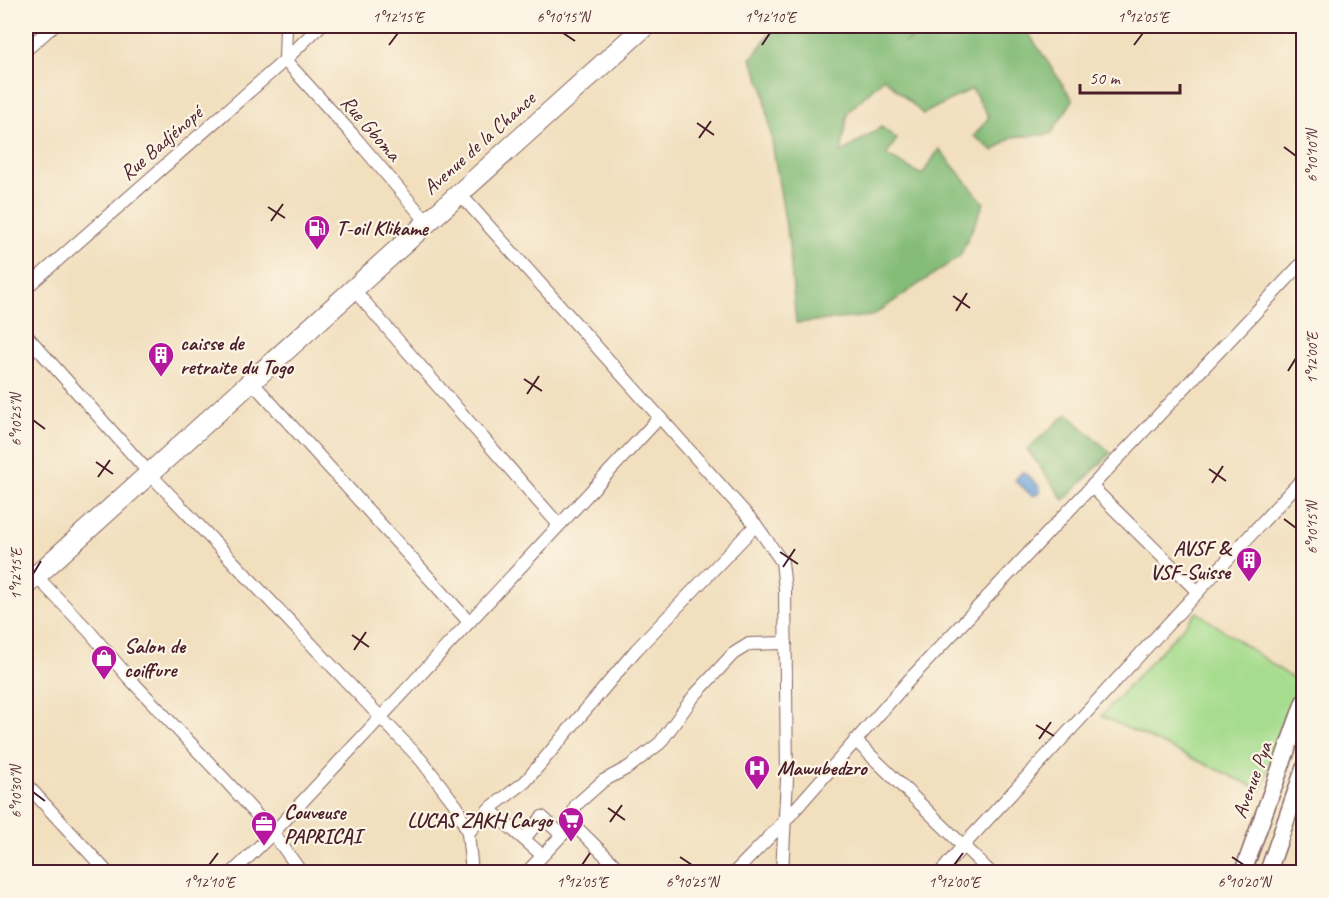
<svg xmlns="http://www.w3.org/2000/svg" width="1329" height="898" font-family="Caveat,sans-serif">
	<rect width="100%" height="100%" fill="#fcf5e5"/>
	<filter id="ink" filterUnits="userSpaceOnUse"><feTurbulence type="fractalNoise" baseFrequency=".0167" numOctaves="2"/><feDisplacementMap in="SourceGraphic" scale="12" xChannelSelector="R" yChannelSelector="G"/><feConvolveMatrix kernelMatrix="1 2 1 2 8 2 1 2 1" color-interpolation-filters="sRGB"/></filter>
	<filter id="wash" filterUnits="userSpaceOnUse"><feTurbulence type="fractalNoise" baseFrequency=".008" numOctaves="4" result="noise"/><feDisplacementMap in="SourceGraphic" scale="24" xChannelSelector="R" yChannelSelector="G"/><feGaussianBlur stdDeviation="1.35" result="paint"/><feColorMatrix in="noise" values="0 0 0 0 0 0 0 0 0 0 0 0 0 0 0 0 0 1.4 0 .05"/><feComposite in="paint" operator="in"/></filter>
	<g filter="url(#wash)">
		<rect width="100%" height="100%" fill="#f1dfbe"/>
		<polygon fill="#a5dc8d" stroke="#787e5c" stroke-width="1.5" points="1197,612 1301,684 1261,790 1101,716"/>
		<g fill="#84bc78" stroke="#676e52" stroke-width="1.5">
			<polygon points="775,26 928,26 904,43 933,26 1026,26 1029,34 1073,100 1051,134 1012,137 994,151 974,136 989,117 972,89 923,114 884,78 848,112 841,153 881,127 897,139 886,155 922,175 939,149 984,203 960,256 872,316 796,323 789,245 763,87 751,59"/>
			<polygon points="1067,414 1111,453 1064,500 1027,449"/>
		</g>
		<polygon fill="#6aa3d9" stroke="#5a6182" stroke-width="1.5" points="1023,471 1040,487 1039,494 1032,496 1015,480"/>
	</g>
	<g filter="url(#ink)">
		<g fill="none" stroke-linecap="round" stroke-linejoin="round">
			<g stroke="#84625e" stroke-width="14">
				<g id="street">
					<polyline points="286,26 285,60 352,134 427,222"/>
					<polyline points="26,50 53,26"/>
					<polyline points="460,194 756,525 782,562 785,589 787,779 782,872"/>
					<polyline points="26,288 285,60 320,26"/>
					<polyline points="354,290 559,525"/>
					<polyline points="26,335 150,474 422,761 457,807 468,833 472,872"/>
					<polyline points="252,382 469,622"/>
					<polyline points="1091,486 1198,592"/>
					<polyline points="36,576 89,631 129,678 228,783 273,833 301,872"/>
					<polyline points="855,740 990,872"/>
					<polyline points="26,784 107,872"/>
					<polyline points="489,809 542,855"/>
					<polyline points="571,822 622,872"/>
					<polyline points="468,833 489,809 525,782 636,650 756,525"/>
					<polyline points="524,839 542,817 562,835"/>
					<polyline points="233,872 273,833 659,418"/>
					<polyline points="527,872 562,835 571,822 576,805 603,781 629,767 660,743 694,696 733,654 749,644 786,643"/>
					<polyline points="735,872 784,822 910,679 1304,261"/>
					<polyline points="941,872 962,847 1304,477"/>
				</g>
			</g>
			<g stroke="#84625e" stroke-width="19">
				<g id="secondary">
					<polyline points="1243,872 1304,702"/>
					<polyline points="1268,872 1304,769"/>
				</g>
			</g>
			<g stroke="#84625e" stroke-width="22">
				<polyline id="primary" points="26,585 645,26"/>
			</g>
			<use href="#street" stroke="#fff" stroke-width="12"/>
			<use href="#secondary" stroke="#fff" stroke-width="16"/>
			<use href="#primary" stroke="#fff" stroke-width="20"/>
		</g>
	</g>
	<path fill="none" stroke="#4a1f2b" stroke-width="2" d="M 563,33 L 575,41M 389,45 L 398,33M 762,45 L 770,33M 1134,45 L 1143,33M 697,123 L 714,135M 699,138 L 711,121M 1284,147 L 1296,156M 268,207 L 285,218M 271,221 L 283,204M 953,296 L 970,308M 956,311 L 967,293M 1288,371 L 1296,358M 524,379 L 542,391M 527,394 L 539,376M 33,420 L 45,429M 96,462 L 113,474M 1209,469 L 1226,481M 98,477 L 110,460M 1212,483 L 1223,466M 1284,519 L 1296,528M 780,552 L 798,564M 783,567 L 795,549M 33,574 L 41,561M 352,635 L 369,647M 354,650 L 366,632M 1036,725 L 1054,736M 1039,739 L 1051,722M 33,792 L 45,801M 608,808 L 625,820M 610,822 L 622,805M 680,857 L 692,865M 1232,857 L 1244,865M 209,865 L 218,853M 582,865 L 590,853M 954,865 L 963,853"/>
	<defs>
		<g id="fuel-pin" transform="scale(1.35)"><path d="M0 17L-7.5 6A9.5 9.5 0 1 1 7.5 6Z" fill="#b5179e" stroke="#fcf5e5"/><path d="M-5.5-6h7V0h2V4h1.3V-2.5L3-4.5l.8-.8L6-3V5H2.5V1h-1V6h-7ZM-4.2-4.7v3.2H.2V-4.7Z" fill="#fff"/></g>
		<g id="building-pin" transform="scale(1.35)"><path d="M0 17L-7.5 6A9.5 9.5 0 1 1 7.5 6Z" fill="#b5179e" stroke="#fcf5e5"/><path d="M-4-6H4V6H1V3H-1V6H-4ZM-2.5-4.3h1.7v1.8h-1.7ZM.8-4.3h1.7v1.8H.8ZM-2.5-1h1.7V.8h-1.7ZM.8-1h1.7V.8H.8Z" fill="#fff"/></g>
		<g id="shop-pin" transform="scale(1.35)"><path d="M0 17L-7.5 6A9.5 9.5 0 1 1 7.5 6Z" fill="#b5179e" stroke="#fcf5e5"/><path d="M-5-2.5h2.3a2.7 3.5 0 0 1 5.4 0H5L5.5 6h-11ZM-1.5-2.5h3a1.5 2.3 0 0 0-3 0Z" fill="#fff"/></g>
		<g id="hospital-pin" transform="scale(1.35)"><path d="M0 17L-7.5 6A9.5 9.5 0 1 1 7.5 6Z" fill="#b5179e" stroke="#fcf5e5"/><path d="M-5-5h3v3.5h4V-5h3V5h-3V1.5h-4V5h-3Z" fill="#fff"/></g>
		<g id="supermarket-pin" transform="scale(1.35)"><path d="M0 17L-7.5 6A9.5 9.5 0 1 1 7.5 6Z" fill="#b5179e" stroke="#fcf5e5"/><path d="M-6-5.5h2.5l.6 2H6L4.5 2H-2.5L-4.4-4H-6ZM-1.5 3.2a1.3 1.3 0 1 0 .1 0ZM3 3.2a1.3 1.3 0 1 0 .1 0Z" fill="#fff"/></g>
		<g id="office-pin" transform="scale(1.35)"><path d="M0 17L-7.5 6A9.5 9.5 0 1 1 7.5 6Z" fill="#b5179e" stroke="#fcf5e5"/><path d="M-6-3h4V-5.5h4V-3h4V5H-6ZM-1-4.5V-3h2v-1.5ZM-6 0V1H6V0Z" fill="#fff"/></g>
	</defs>
	<g fill-rule="evenodd">
		<use href="#fuel-pin" x="317" y="228"/>
		<use href="#building-pin" x="161" y="355"/>
		<use href="#building-pin" x="1249" y="560"/>
		<use href="#shop-pin" x="104" y="658"/>
		<use href="#hospital-pin" x="757" y="768"/>
		<use href="#supermarket-pin" x="571" y="820"/>
		<use href="#office-pin" x="264" y="824"/>
	</g>
	<g text-anchor="middle" dominant-baseline="central" stroke-width="4.5" stroke-linejoin="round" paint-order="stroke">
		<g font-size="21" fill="#4a1f2b" stroke="#fcf5e5">
			<text transform="translate(371 128) rotate(49)">Rue Gboma</text>
			<text transform="translate(161 143) rotate(-41)">Rue Badjénopé</text>
			<text transform="translate(479 143) rotate(-42)">Avenue de la Chance</text>
			<text transform="translate(1252 780) rotate(-70)">Avenue Pya</text>
		</g>
		<g font-size="21" font-weight="bold" fill="#4a1f2b" stroke="#fcf5e5" text-anchor="start">
			<text x="336" y="228">T-oil Klikame</text>
			<text x="180" y="343">caisse de<tspan x="180" dy="24">retraite du Togo</tspan></text>
			<text x="1230" y="548" text-anchor="end">AVSF &amp;<tspan x="1230" dy="24">VSF-Suisse</tspan></text>
			<text x="124" y="646">Salon de<tspan x="124" dy="24">coiffure</tspan></text>
			<text x="777" y="768">Mawubedzro</text>
			<text x="284" y="812">Couveuse<tspan x="284" dy="24">PAPRICAI</tspan></text>
			<text x="552" y="820" text-anchor="end">LUCAS ZAKH Cargo</text>
		</g>
	</g>
	<rect width="1329" height="898" fill="none" stroke="#fcf5e5" stroke-width="66"/>
	<path d="M1080 84v9h100v-9" fill="none" stroke="#4a1f2b" stroke-width="3"/>
	<text x="1089" y="84" font-size="18" fill="#4a1f2b" stroke="#fcf5e5" stroke-width="4.5" paint-order="stroke">50 m</text>
	<rect x="33" y="33" width="1263" height="832" fill="none" stroke="#4a1f2b" stroke-width="2"/>
	<g font-size="15" text-anchor="middle" fill="#4a1f2b">
		<text x="398" y="22">1°12'15"E</text>
		<text x="563" y="22">6°10'15"N</text>
		<text x="770" y="22">1°12'10"E</text>
		<text x="1143" y="22">1°12'05"E</text>
		<text transform="translate(1312 156) rotate(-90)" y="5">6°10'10"N</text>
		<text transform="translate(1312 358) rotate(-90)" y="5">1°12'00"E</text>
		<text transform="translate(16 420) rotate(-90)" y="5">6°10'25"N</text>
		<text transform="translate(1312 528) rotate(-90)" y="5">6°10'15"N</text>
		<text transform="translate(16 574) rotate(-90)" y="5">1°12'15"E</text>
		<text transform="translate(16 792) rotate(-90)" y="5">6°10'30"N</text>
		<text x="209" y="887">1°12'10"E</text>
		<text x="582" y="887">1°12'05"E</text>
		<text x="692" y="887">6°10'25"N</text>
		<text x="954" y="887">1°12'00"E</text>
		<text x="1244" y="887">6°10'20"N</text>
	</g>
</svg>
